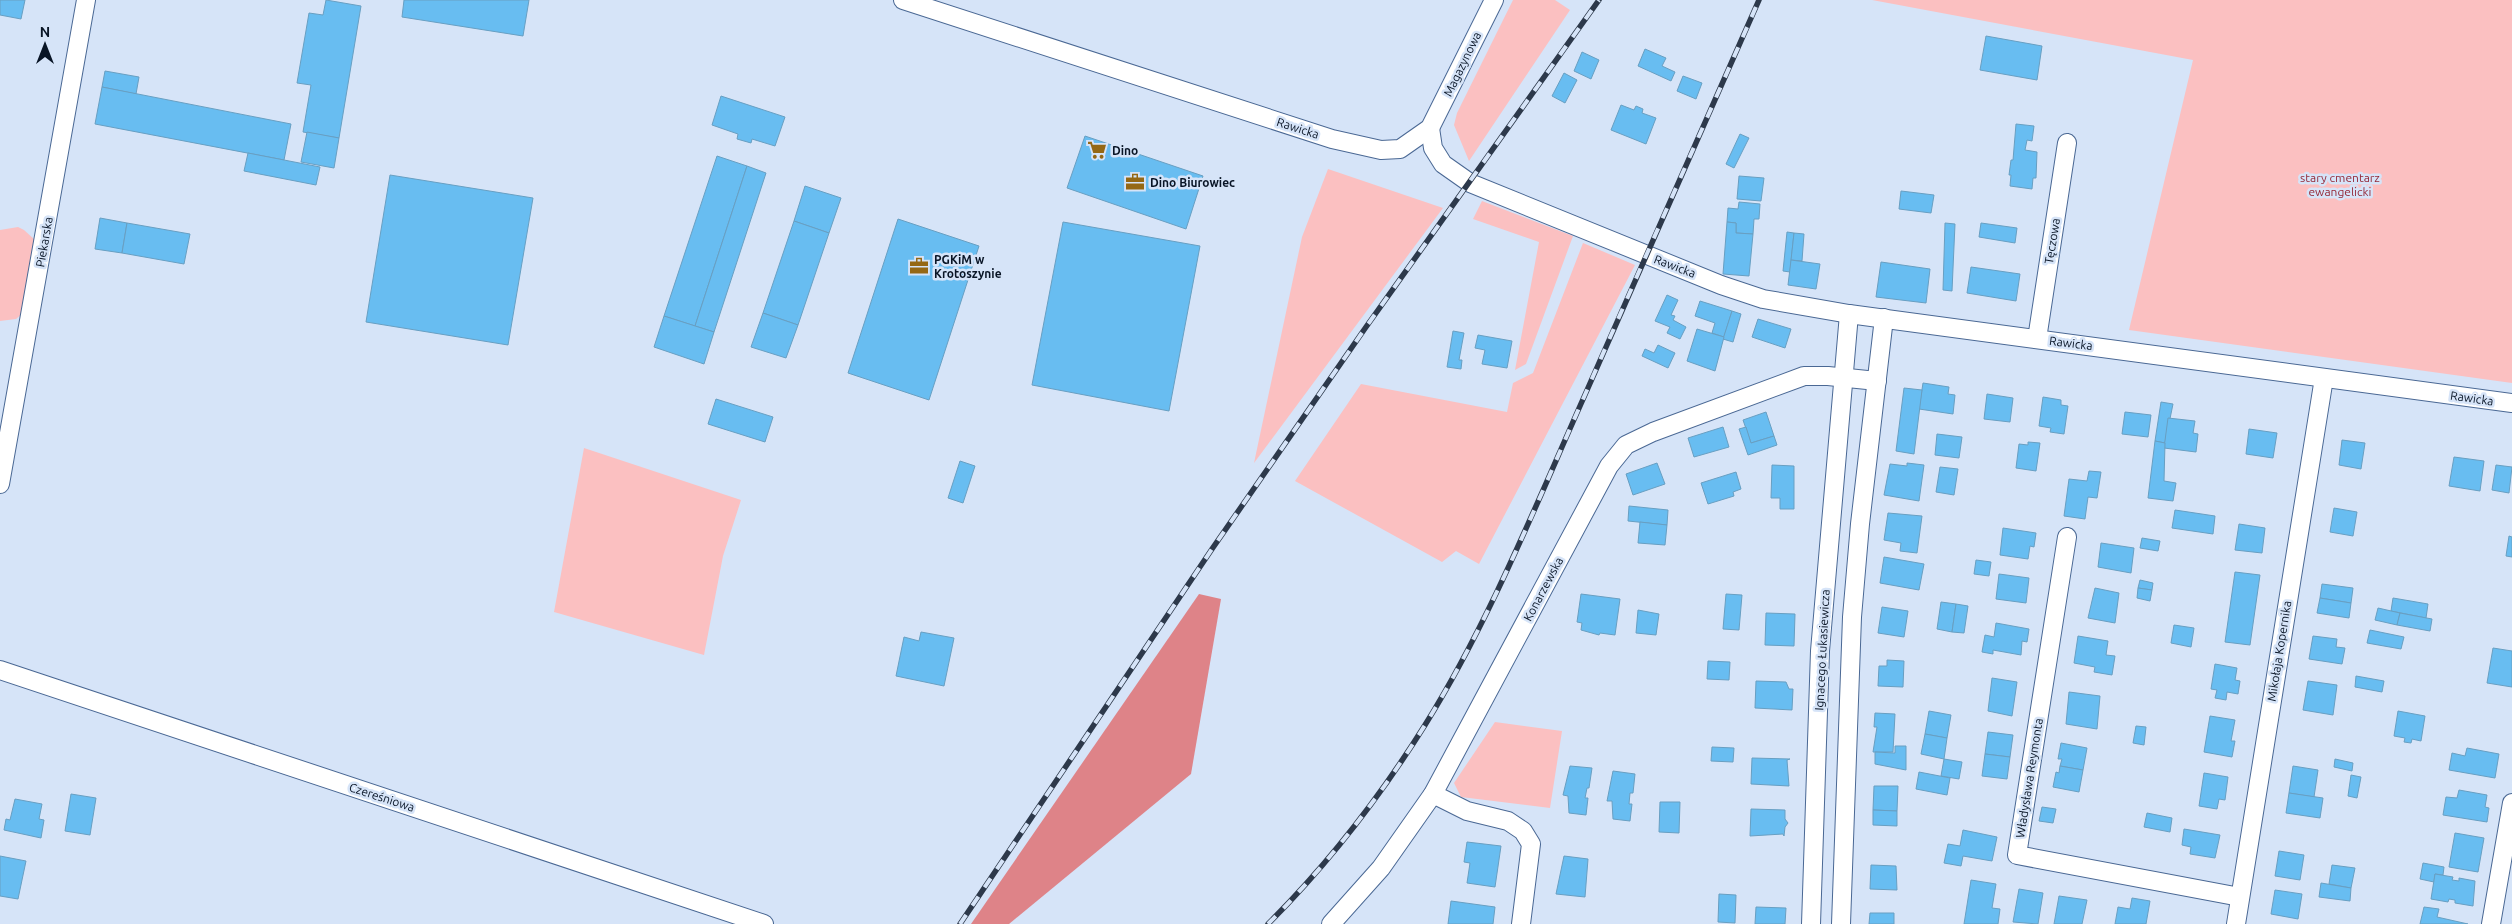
<svg xmlns="http://www.w3.org/2000/svg" width="2512" height="924" font-family="Ubuntu,sans-serif">
	<rect width="100%" height="100%" fill="#d6e4f8"/>
	<g fill="#fbc0c1">
		<polygon points="1513,0 1555,0 1570,10 1469,161 1454,125 1457,113"/>
		<polygon points="1872,0 2512,0 2512,383 2129,330 2193,60"/>
		<polygon points="1328,169 1443,208 1254,463 1302,237"/>
		<polygon points="1482,201 1573,236 1526,364 1515,370 1539,242 1473,219"/>
		<polygon points="18,227 24,230 35,240 22,314 16,319 0,321 0,230"/>
		<polygon points="1583,243 1635,265 1479,564 1456,551 1442,562 1295,481 1361,384 1507,412 1513,383 1533,373"/>
		<polygon points="584,448 741,500 723,556 704,655 554,612"/>
		<polygon points="1495,722 1562,731 1550,808 1461,797 1454,783"/>
	</g>
	<polygon fill="#de8388" points="1199,594 1221,599 1191,774 1009,924 971,924"/>
	<g fill="#68bdf1" stroke="#689fc2">
		<polygon points="0,0 25,0 21,19 0,15"/>
		<polygon points="326,0 361,6 339,138 303,132 311,85 297,83 309,13 323,15"/>
		<polygon points="404,0 529,0 523,36 402,17"/>
		<polygon points="1986,36 2042,46 2037,80 1980,70"/>
		<polygon points="1645,49 1666,58 1662,66 1675,72 1671,81 1638,66"/>
		<polygon points="1582,52 1599,60 1591,79 1574,71"/>
		<polygon points="105,71 139,77 136,94 102,87"/>
		<polygon points="1564,73 1577,80 1565,103 1552,96"/>
		<polygon points="1683,76 1702,83 1696,99 1677,91"/>
		<polygon points="102,87 291,124 284,160 95,124"/>
		<polygon points="721,96 785,117 775,146 752,139 751,143 737,139 738,134 712,125"/>
		<polygon points="1621,105 1634,110 1636,106 1643,109 1642,113 1656,118 1646,144 1611,130"/>
		<polygon points="2016,124 2034,126 2032,141 2027,140 2025,150 2037,152 2036,178 2033,178 2032,189 2010,186 2011,175 2009,175 2011,160 2013,160"/>
		<polygon points="307,132 339,138 334,168 301,162"/>
		<polygon points="1740,134 1749,138 1734,168 1726,164"/>
		<polygon points="1085,136 1203,176 1186,229 1067,188"/>
		<polygon points="248,153 320,167 316,185 244,171"/>
		<polygon points="717,156 747,166 695,326 664,316"/>
		<polygon points="747,166 766,173 714,332 695,326"/>
		<polygon points="390,175 533,198 508,345 366,322"/>
		<polygon points="1739,176 1764,178 1761,201 1737,199"/>
		<polygon points="805,186 841,198 829,233 794,221"/>
		<polygon points="1901,191 1934,195 1931,213 1899,209"/>
		<polygon points="1739,202 1760,204 1759,219 1754,219 1753,234 1736,233 1736,223 1727,222 1728,208 1738,209"/>
		<polygon points="100,218 127,223 122,253 95,249"/>
		<polygon points="898,219 979,246 929,400 848,373"/>
		<polygon points="794,221 829,233 798,325 763,313"/>
		<polygon points="1063,222 1200,246 1169,411 1032,385"/>
		<polygon points="1727,222 1736,223 1736,233 1753,234 1749,276 1723,274"/>
		<polygon points="127,223 190,234 184,264 122,253"/>
		<polygon points="1945,223 1955,224 1952,291 1943,290"/>
		<polygon points="1981,223 2017,228 2015,243 1979,237"/>
		<polygon points="1787,232 1794,233 1790,272 1783,271"/>
		<polygon points="1794,233 1804,234 1802,261 1791,260"/>
		<polygon points="1791,260 1820,264 1816,289 1788,285"/>
		<polygon points="1881,262 1930,269 1926,303 1876,297"/>
		<polygon points="1971,267 2020,274 2016,301 1967,293"/>
		<polygon points="1667,295 1678,300 1671,315 1675,316 1673,320 1686,327 1680,339 1667,333 1670,327 1655,321"/>
		<polygon points="1700,301 1732,311 1724,337 1712,333 1715,323 1695,316"/>
		<polygon points="1732,311 1741,314 1733,342 1723,339"/>
		<polygon points="763,313 798,325 786,358 751,347"/>
		<polygon points="664,316 714,332 704,364 654,347"/>
		<polygon points="1758,319 1791,329 1785,348 1752,337"/>
		<polygon points="1697,329 1724,337 1715,371 1687,361"/>
		<polygon points="1453,331 1464,333 1459,360 1462,360 1461,369 1447,367"/>
		<polygon points="1478,335 1512,341 1507,368 1482,364 1485,350 1475,348"/>
		<polygon points="1658,345 1675,353 1668,368 1642,356 1645,349 1654,353"/>
		<polygon points="1923,383 1949,387 1948,394 1955,395 1953,414 1919,409"/>
		<polygon points="1904,388 1922,390 1914,454 1896,451"/>
		<polygon points="1987,394 2013,398 2010,422 1984,419"/>
		<polygon points="2043,397 2061,400 2061,405 2068,406 2064,434 2050,432 2051,428 2039,426"/>
		<polygon points="716,399 773,417 765,442 708,424"/>
		<polygon points="2161,402 2173,404 2165,443 2155,441"/>
		<polygon points="1766,412 1774,436 1751,443 1743,420"/>
		<polygon points="2125,412 2151,415 2148,437 2122,434"/>
		<polygon points="2168,418 2195,421 2193,433 2198,434 2196,452 2164,448"/>
		<polygon points="1723,427 1729,447 1694,457 1688,438"/>
		<polygon points="1746,427 1751,443 1774,436 1777,445 1748,455 1739,429"/>
		<polygon points="2249,429 2277,433 2273,458 2246,454"/>
		<polygon points="1937,434 1962,437 1959,458 1935,455"/>
		<polygon points="2342,440 2365,443 2361,469 2339,465"/>
		<polygon points="2155,441 2165,443 2164,481 2176,483 2173,501 2148,498"/>
		<polygon points="2028,442 2040,443 2036,471 2016,468 2019,444 2028,445"/>
		<polygon points="2454,457 2484,461 2480,491 2449,486"/>
		<polygon points="960,461 975,466 963,503 948,498"/>
		<polygon points="1657,463 1665,484 1633,495 1626,474"/>
		<polygon points="1907,463 1924,465 1919,501 1884,495 1890,464 1907,466"/>
		<polygon points="1772,465 1794,466 1794,509 1780,509 1780,498 1771,498"/>
		<polygon points="2496,465 2512,467 2509,493 2492,490"/>
		<polygon points="1940,467 1958,469 1954,495 1936,492"/>
		<polygon points="2089,471 2101,472 2097,498 2088,497 2085,519 2064,516 2069,479 2087,481"/>
		<polygon points="1736,472 1741,489 1733,492 1734,496 1708,504 1701,483"/>
		<polygon points="1629,506 1668,510 1667,525 1628,521"/>
		<polygon points="2334,508 2357,512 2353,536 2330,532"/>
		<polygon points="2175,510 2215,516 2213,534 2172,528"/>
		<polygon points="1888,513 1922,516 1917,553 1900,551 1901,543 1884,540"/>
		<polygon points="1640,522 1667,525 1665,545 1638,543"/>
		<polygon points="2239,524 2265,528 2262,553 2235,550"/>
		<polygon points="2003,528 2036,533 2034,547 2030,546 2028,559 2000,555"/>
		<polygon points="2509,536 2512,537 2512,557 2506,556"/>
		<polygon points="2142,538 2160,541 2158,551 2140,548"/>
		<polygon points="2101,543 2134,548 2131,573 2098,567"/>
		<polygon points="1884,557 1924,564 1919,590 1880,583"/>
		<polygon points="1976,560 1991,562 1989,576 1974,574"/>
		<polygon points="2235,572 2260,575 2250,645 2225,642"/>
		<polygon points="1999,574 2029,578 2026,603 1996,599"/>
		<polygon points="2140,580 2153,583 2152,590 2138,588"/>
		<polygon points="2322,584 2353,588 2351,603 2320,598"/>
		<polygon points="2095,588 2119,593 2115,623 2088,618"/>
		<polygon points="2138,588 2152,590 2150,601 2137,598"/>
		<polygon points="1581,594 1620,599 1615,635 1600,633 1599,635 1581,630 1582,623 1577,622"/>
		<polygon points="1726,594 1742,595 1739,630 1723,629"/>
		<polygon points="2320,598 2351,603 2349,618 2317,613"/>
		<polygon points="2393,598 2428,604 2426,618 2391,611"/>
		<polygon points="1941,602 1956,604 1952,632 1937,629"/>
		<polygon points="1956,604 1968,606 1964,633 1952,632"/>
		<polygon points="1882,607 1908,611 1904,637 1878,633"/>
		<polygon points="2378,608 2400,613 2397,625 2375,620"/>
		<polygon points="1638,610 1659,614 1656,635 1636,633"/>
		<polygon points="1766,613 1795,614 1794,646 1765,645"/>
		<polygon points="2400,613 2432,619 2430,631 2397,625"/>
		<polygon points="1996,623 2029,629 2027,642 2022,641 2021,655 1993,650 1993,654 1982,652 1985,635 1994,637"/>
		<polygon points="2174,625 2194,628 2191,647 2171,643"/>
		<polygon points="2370,630 2404,637 2401,649 2367,643"/>
		<polygon points="921,632 954,638 944,686 896,676 904,637 919,641"/>
		<polygon points="2078,636 2108,641 2106,655 2115,656 2112,675 2094,672 2095,667 2074,663"/>
		<polygon points="2313,636 2337,639 2336,647 2345,648 2342,664 2309,659"/>
		<polygon points="2493,648 2512,651 2512,687 2487,683"/>
		<polygon points="1887,660 1904,661 1903,687 1878,686 1879,666 1887,666"/>
		<polygon points="1708,661 1730,662 1729,680 1707,679"/>
		<polygon points="2215,664 2237,668 2235,680 2240,681 2238,694 2227,692 2226,700 2215,698 2217,690 2211,689"/>
		<polygon points="2356,676 2384,681 2382,692 2355,687"/>
		<polygon points="1992,678 2017,682 2012,716 1988,711"/>
		<polygon points="1756,681 1786,682 1789,689 1793,689 1792,710 1755,708"/>
		<polygon points="2308,681 2337,685 2333,715 2303,710"/>
		<polygon points="2069,692 2100,696 2097,729 2066,724"/>
		<polygon points="1929,711 1951,715 1947,738 1925,734"/>
		<polygon points="2398,711 2425,716 2421,741 2412,739 2411,743 2404,742 2405,738 2394,736"/>
		<polygon points="1875,713 1895,714 1893,752 1873,752 1877,727 1874,727"/>
		<polygon points="2210,716 2235,720 2231,741 2235,741 2232,757 2204,752"/>
		<polygon points="2136,726 2146,727 2144,745 2133,743"/>
		<polygon points="1988,732 2013,735 2010,757 1985,754"/>
		<polygon points="1925,734 1947,738 1944,759 1921,754"/>
		<polygon points="2061,743 2087,748 2083,770 2060,766 2062,759 2058,759"/>
		<polygon points="1895,746 1906,746 1906,770 1875,764 1875,752 1895,753"/>
		<polygon points="1712,747 1734,748 1733,762 1711,761"/>
		<polygon points="2467,748 2499,754 2495,778 2449,770 2452,753 2465,756"/>
		<polygon points="1985,754 2010,757 2007,779 1982,776"/>
		<polygon points="1752,758 1790,759 1787,760 1789,786 1751,784"/>
		<polygon points="1944,759 1962,762 1959,779 1941,776"/>
		<polygon points="2335,759 2353,763 2352,771 2334,767"/>
		<polygon points="1570,766 1592,768 1589,788 1587,788 1585,798 1588,798 1586,815 1569,813 1568,796 1563,795"/>
		<polygon points="2060,766 2083,770 2079,792 2053,787 2056,772 2059,773"/>
		<polygon points="2293,766 2318,770 2314,797 2289,793"/>
		<polygon points="1613,771 1635,774 1633,793 1630,793 1629,804 1632,804 1630,821 1613,819 1612,801 1607,801"/>
		<polygon points="1919,772 1950,778 1947,795 1916,789"/>
		<polygon points="2204,773 2228,777 2225,800 2219,799 2217,809 2199,806"/>
		<polygon points="2351,775 2361,777 2357,798 2348,796"/>
		<polygon points="1874,786 1898,786 1897,811 1873,810"/>
		<polygon points="2459,790 2487,795 2485,807 2489,808 2487,822 2443,815 2446,797 2457,798"/>
		<polygon points="2289,793 2323,798 2320,818 2286,813"/>
		<polygon points="71,794 96,798 90,835 65,831"/>
		<polygon points="15,799 42,804 39,819 44,820 41,838 4,830 6,819 10,820"/>
		<polygon points="1660,802 1680,802 1679,833 1659,832"/>
		<polygon points="2042,807 2056,809 2053,823 2039,821"/>
		<polygon points="1751,809 1785,810 1785,819 1788,823 1785,827 1784,836 1783,834 1750,836"/>
		<polygon points="1873,810 1897,811 1897,826 1873,825"/>
		<polygon points="2147,813 2172,818 2170,832 2144,827"/>
		<polygon points="2184,829 2220,835 2215,858 2190,854 2191,847 2182,845"/>
		<polygon points="1963,830 1997,837 1992,861 1963,856 1961,866 1944,863 1948,844 1960,846"/>
		<polygon points="2455,833 2484,838 2478,872 2449,867"/>
		<polygon points="1467,842 1501,846 1495,887 1467,883 1470,863 1464,862"/>
		<polygon points="2279,851 2304,855 2300,880 2275,876"/>
		<polygon points="0,856 26,861 18,899 0,896"/>
		<polygon points="1564,856 1588,859 1585,897 1556,894"/>
		<polygon points="2423,863 2444,867 2443,875 2435,874 2434,882 2420,879"/>
		<polygon points="1871,865 1896,866 1897,890 1870,889"/>
		<polygon points="2332,865 2355,868 2351,888 2329,884"/>
		<polygon points="2435,874 2453,877 2452,880 2459,881 2459,878 2475,881 2473,906 2455,903 2455,900 2449,899 2448,902 2431,899"/>
		<polygon points="1971,880 1996,884 1992,908 2000,909 1998,924 1964,924"/>
		<polygon points="2321,883 2351,888 2350,901 2319,897"/>
		<polygon points="2019,889 2043,893 2038,924 2013,922"/>
		<polygon points="2275,890 2302,894 2298,919 2271,914"/>
		<polygon points="1719,894 1736,895 1735,923 1718,922"/>
		<polygon points="2059,896 2087,900 2082,924 2054,924"/>
		<polygon points="2132,898 2150,901 2146,924 2115,924 2118,907 2130,909"/>
		<polygon points="1451,901 1495,907 1493,924 1448,924"/>
		<polygon points="1756,907 1786,908 1785,924 1755,924"/>
		<polygon points="2424,907 2439,909 2437,917 2468,924 2420,924"/>
		<polygon points="1870,913 1894,913 1894,924 1869,924"/>
	</g>
	<g fill="none" stroke-linecap="round" stroke-linejoin="round">
		<g stroke="#4a6894" stroke-width="20">
			<g id="street">
				<polyline points="903,0 1332,139 1381,150 1400,149 1430,128 1494,0"/>
				<polyline points="1430,128 1433,148 1443,164 1470,183 1721,285 1763,299 1849,314 2512,403"/>
				<polyline points="2037,339 2067,143"/>
				<polyline points="0,484 86,0"/>
				<polyline points="2067,537 2017,855 2240,897"/>
				<polyline points="0,670 764,924"/>
				<polyline points="1433,794 1467,811 1508,821 1523,831 1531,844 1521,924"/>
				<polyline points="1331,924 1381,868 1433,794 1609,466 1626,445 1653,432 1804,376 1828,376 1877,381"/>
				<polyline points="1811,924 1820,651 1849,314"/>
				<polyline points="1841,924 1852,617 1860,524 1884,318"/>
				<polyline points="2236,924 2324,378"/>
				<polyline points="2491,924 2512,803"/>
			</g>
		</g>
		<use href="#street" stroke="#fff" stroke-width="18"/>
		<g stroke="#2d394b" stroke-width="5.5">
			<g id="rail">
				<polyline points="960,924 1212,549 1366,327 1599,0"/>
				<path d="M 1268,924 C 1328,864 1380,797 1425,725 C 1489,622 1535,507 1584,397 C 1642,264 1701,132 1759,0"/>
			</g>
		</g>
		<use href="#rail" stroke="#d6e4f8" stroke-width="4" stroke-dasharray="11" stroke-linecap="butt"/>
	</g>
	<defs>
		<g id="supermarket-bare" transform="scale(1.5)"><path d="M-6-5.5h2.5l.6 2H6L4.5 2H-2.5L-4.4-4H-6ZM-1.5 3.2a1.3 1.3 0 1 0 .1 0ZM3 3.2a1.3 1.3 0 1 0 .1 0Z" fill="#956815" stroke="#d6e4f8" stroke-width="2.5" paint-order="stroke"/></g>
		<g id="office-bare" transform="scale(1.5)"><path d="M-6-3h4V-5.5h4V-3h4V5H-6ZM-1-4.5V-3h2v-1.5ZM-6 0V1H6V0Z" fill="#956815" stroke="#d6e4f8" stroke-width="2.5" paint-order="stroke"/></g>
	</defs>
	<g fill-rule="evenodd">
		<use href="#supermarket-bare" x="1097" y="150"/>
		<use href="#office-bare" x="1135" y="182"/>
		<use href="#office-bare" x="919" y="266"/>
	</g>
	<g text-anchor="middle" dominant-baseline="central" stroke-width="5" stroke-linejoin="round" paint-order="stroke">
		<g font-size="12" fill="#091526" stroke="#d6e4f8">
			<text transform="translate(1462 64) rotate(-64)">Magazynowa</text>
			<text transform="translate(1298 128) rotate(18)">Rawicka</text>
			<text transform="translate(2052 241) rotate(-81)">Tęczowa</text>
			<text transform="translate(44 242) rotate(-80)">Piekarska</text>
			<text transform="translate(1675 266) rotate(21)">Rawicka</text>
			<text transform="translate(2071 343) rotate(7)">Rawicka</text>
			<text transform="translate(2472 398) rotate(8)">Rawicka</text>
			<text transform="translate(1543 589) rotate(-62)">Konarzewska</text>
			<text transform="translate(1822 650) rotate(-87)">Ignacego Łukasiewicza</text>
			<text transform="translate(2279 651) rotate(-81)">Mikołaja Kopernika</text>
			<text transform="translate(2029 778) rotate(-81)">Władysława Reymonta</text>
			<text transform="translate(382 797) rotate(18)">Czereśniowa</text>
		</g>
		<g font-size="12" font-weight="bold" fill="#091526" stroke="#d6e4f8" text-anchor="start">
			<text x="1112" y="150">Dino</text>
			<text x="1150" y="182">Dino Biurowiec</text>
			<text x="934" y="259">PGKiM w<tspan x="934" dy="14">Krotoszynie</tspan></text>
		</g>
		<g font-size="12" fill="#942938" stroke="#d6e4f8">
			<text x="2340" y="177">stary cmentarz<tspan x="2340" dy="14">ewangelicki</tspan></text>
		</g>
	</g>
	<g transform="translate(45 45)" stroke="#d6e4f8" stroke-width="4" paint-order="stroke">
	<path d="M0-4L9 19L0 12L-9 19Z" fill="#091526"/>
	<text y="-8" font-size="14" font-weight="bold" text-anchor="middle" fill="#091526">N</text>
	</g>
</svg>
